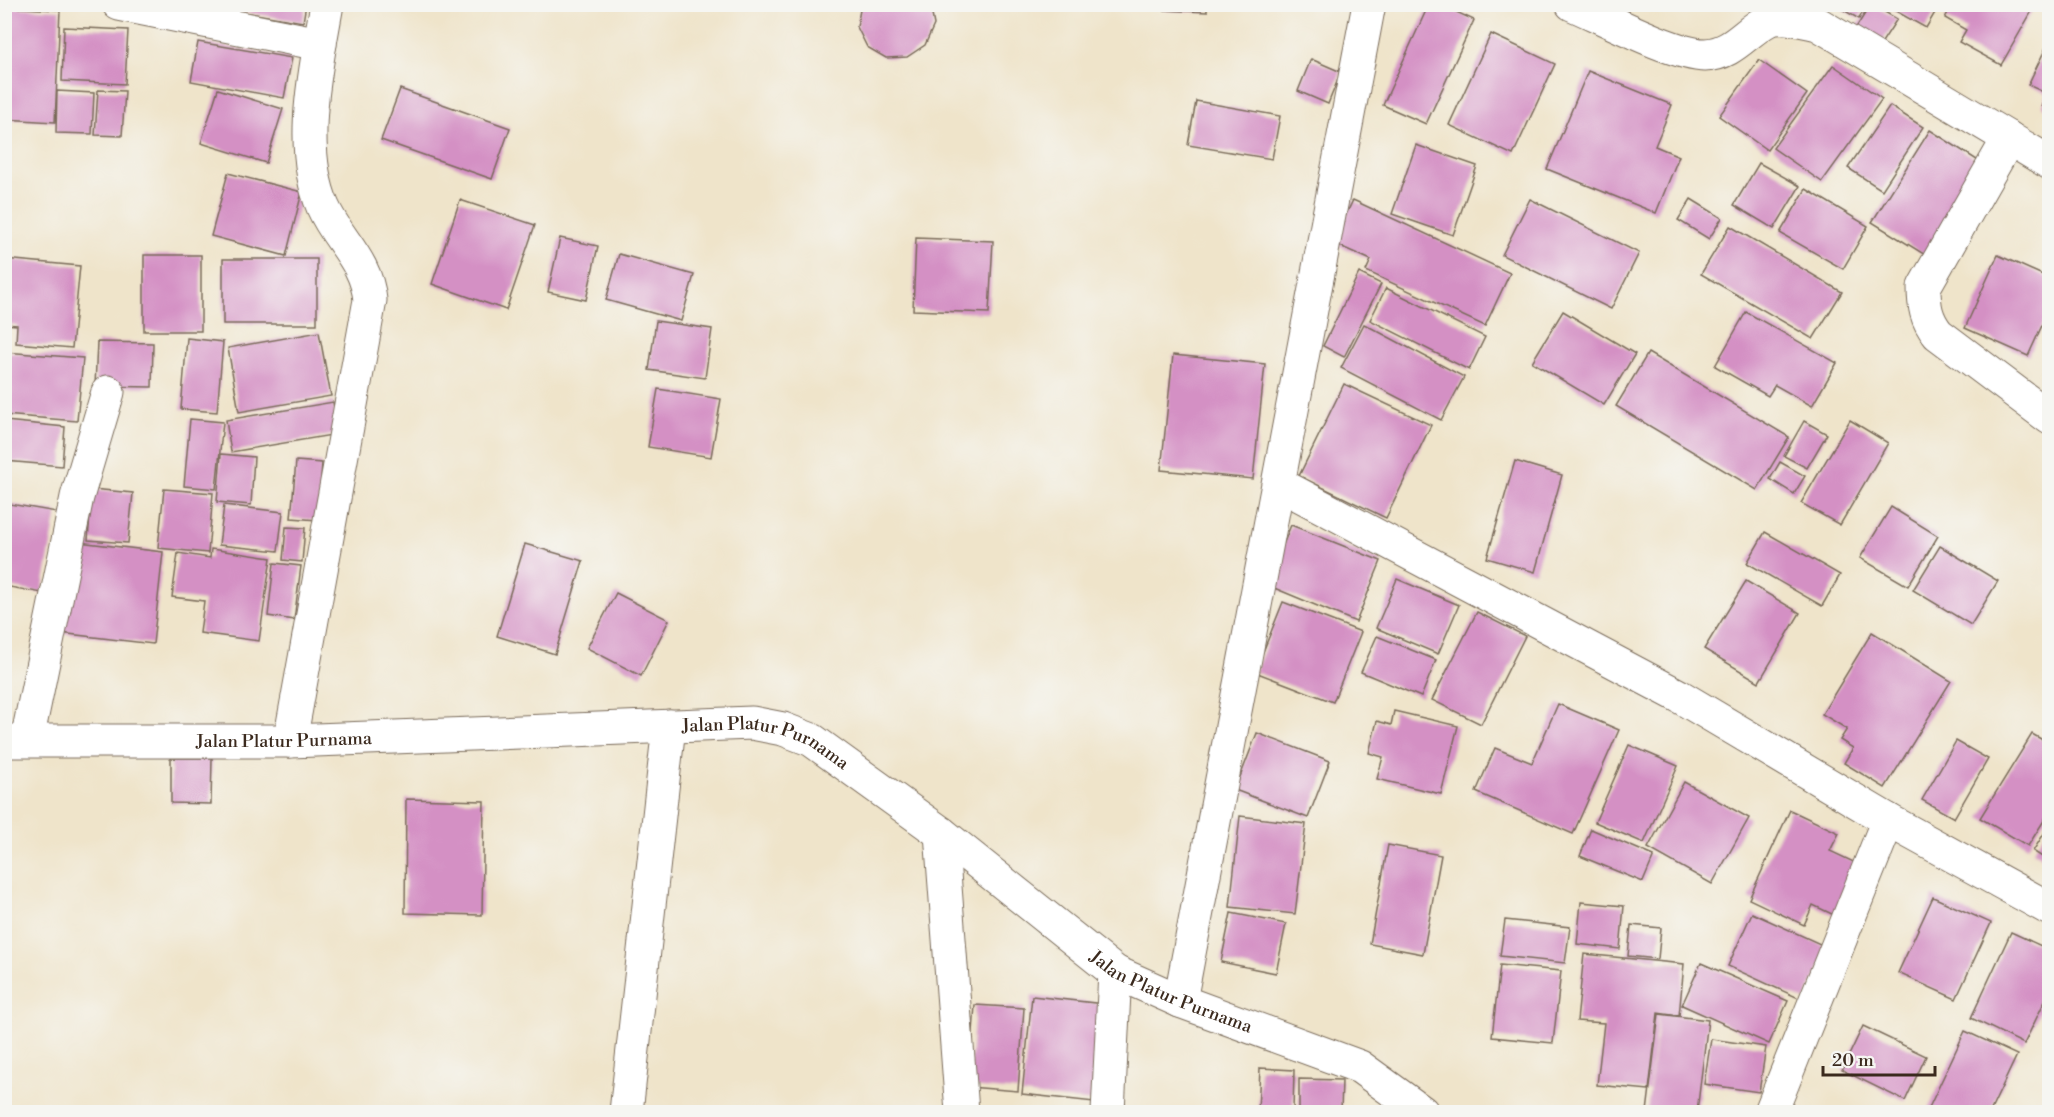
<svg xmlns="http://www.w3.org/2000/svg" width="2054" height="1117" font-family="'Libre Bodoni',serif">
	<rect width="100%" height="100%" fill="#f6f6f2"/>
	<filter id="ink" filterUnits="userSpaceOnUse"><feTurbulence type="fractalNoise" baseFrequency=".0167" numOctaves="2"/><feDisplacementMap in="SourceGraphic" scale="12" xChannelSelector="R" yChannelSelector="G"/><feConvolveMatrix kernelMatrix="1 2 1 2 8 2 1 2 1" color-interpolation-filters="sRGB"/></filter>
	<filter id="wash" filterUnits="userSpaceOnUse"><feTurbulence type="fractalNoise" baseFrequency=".008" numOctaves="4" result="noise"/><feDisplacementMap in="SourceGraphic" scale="24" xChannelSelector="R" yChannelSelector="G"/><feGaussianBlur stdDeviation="1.35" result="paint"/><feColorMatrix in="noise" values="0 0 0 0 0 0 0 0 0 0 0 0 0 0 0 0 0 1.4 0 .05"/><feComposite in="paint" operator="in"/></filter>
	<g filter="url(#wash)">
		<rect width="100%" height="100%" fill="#efe4ca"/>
		<g id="blocks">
			<g fill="#d490c4">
				<polygon points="239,4 306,4 303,22 238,11"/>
				<polygon points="861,4 930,4 934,25 925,45 907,57 886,58 867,47 857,27"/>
				<polygon points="1163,4 1207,4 1207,12 1163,10"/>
				<polygon points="1429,4 1439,4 1474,20 1426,124 1383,105"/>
				<polygon points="1833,4 1867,4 1859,19"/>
				<polygon points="1871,4 1897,19 1877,50 1852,34"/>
				<polygon points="1883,4 1940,4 1926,28"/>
				<polygon points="1953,4 2036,4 2001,65 1959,42 1966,30 1945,18"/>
				<polygon points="4,7 60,10 55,122 4,119"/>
				<polygon points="64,27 128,30 125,84 62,81"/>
				<polygon points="1491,34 1555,64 1513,155 1449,125"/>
				<polygon points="2050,39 2050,110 2042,106 2048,94 2028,85"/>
				<polygon points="198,42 292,58 284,98 191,81"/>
				<polygon points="1311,59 1341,72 1328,104 1298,91"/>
				<polygon points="1759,60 1807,94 1767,150 1719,116"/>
				<polygon points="1833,65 1882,99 1822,182 1773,148"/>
				<polygon points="1588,71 1672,105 1655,146 1679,156 1656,213 1547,169"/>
				<polygon points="218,89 283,109 266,163 201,143"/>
				<polygon points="400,89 510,128 492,179 381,140"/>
				<polygon points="98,90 125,91 122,136 95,135"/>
				<polygon points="57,91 94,93 92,134 56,133"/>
				<polygon points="1196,101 1280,116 1272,159 1188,145"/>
				<polygon points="1890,106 1923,127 1882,190 1848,168"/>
				<polygon points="1930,130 1988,167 1930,258 1872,222"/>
				<polygon points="1416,145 1477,166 1453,235 1392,214"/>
				<polygon points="1759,163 1800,186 1774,229 1734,205"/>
				<polygon points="228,173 302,192 286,256 211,236"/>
				<polygon points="1806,189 1868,226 1843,269 1780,233"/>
				<polygon points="1530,199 1639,253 1611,309 1502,255"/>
				<polygon points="1691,199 1722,218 1709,239 1678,220"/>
				<polygon points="460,200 535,225 506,310 432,284"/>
				<polygon points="1353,200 1510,273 1485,326 1366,271 1371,260 1333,243"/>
				<polygon points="1730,226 1842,292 1813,339 1701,274"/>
				<polygon points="560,238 598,246 586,300 548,292"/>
				<polygon points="916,238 993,241 989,313 913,310"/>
				<polygon points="619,254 694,275 681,321 606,300"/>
				<rect x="144" y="255" width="57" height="76"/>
				<polygon points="1998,255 2047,277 2050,271 2050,321 2045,319 2028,356 1965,328"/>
				<polygon points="4,259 80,266 72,348 16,343 17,325 4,324"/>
				<rect x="223" y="259" width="94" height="65"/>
				<polygon points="1359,273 1381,284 1344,357 1323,346"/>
				<polygon points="1386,288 1485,337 1469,370 1370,320"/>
				<polygon points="1563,311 1635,354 1604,405 1532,362"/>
				<polygon points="1746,312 1837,363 1812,406 1775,385 1768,396 1715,366"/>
				<polygon points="656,321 712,329 705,378 649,370"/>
				<polygon points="1364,324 1464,377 1441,420 1341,368"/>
				<polygon points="319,332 331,396 239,412 228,348"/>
				<polygon points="187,338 223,342 217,412 181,409"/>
				<polygon points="97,342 153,343 152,387 95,386"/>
				<polygon points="4,352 83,358 77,421 4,415"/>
				<polygon points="1648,353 1789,437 1757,490 1616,406"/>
				<polygon points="1173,355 1265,364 1253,479 1161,470"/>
				<polygon points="1344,384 1431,425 1386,518 1299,476"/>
				<polygon points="658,389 721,399 711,457 648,447"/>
				<polygon points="333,402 338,434 231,452 226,420"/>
				<polygon points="190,419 223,422 216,489 184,486"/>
				<polygon points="1850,420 1888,443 1840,525 1801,503"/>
				<polygon points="5,421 65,427 62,466 5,461"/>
				<polygon points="1804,421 1827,434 1807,468 1784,456"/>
				<polygon points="221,454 254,457 251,505 217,502"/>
				<polygon points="296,461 322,463 318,520 291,518"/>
				<polygon points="1515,461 1562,475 1535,572 1487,558"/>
				<polygon points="1780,462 1805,476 1794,494 1770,479"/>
				<polygon points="92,489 133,493 128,543 88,540"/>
				<polygon points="164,489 213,493 208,553 158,548"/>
				<polygon points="4,503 57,512 42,593 4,586"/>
				<polygon points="224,505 283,512 278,551 219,545"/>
				<polygon points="1891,507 1938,536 1908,586 1860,558"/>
				<polygon points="1291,525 1381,561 1356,622 1267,585"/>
				<polygon points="286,527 305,528 302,562 283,560"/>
				<polygon points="1765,532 1840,575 1822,606 1747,563"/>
				<polygon points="70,541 163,552 153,644 60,633"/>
				<polygon points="525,544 583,561 555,654 497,636"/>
				<polygon points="1940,546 1998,581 1971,625 1913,590"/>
				<polygon points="211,549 271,558 259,641 200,633 204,601 172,597 178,553 210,558"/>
				<polygon points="274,563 301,566 294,620 268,616"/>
				<polygon points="1397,579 1459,605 1438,654 1376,628"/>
				<polygon points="1746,581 1800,613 1759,682 1704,649"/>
				<polygon points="616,593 669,620 641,676 587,648"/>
				<polygon points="1283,602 1361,632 1333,702 1255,672"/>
				<polygon points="1477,612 1525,636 1481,724 1432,700"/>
				<polygon points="1872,632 1951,681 1885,788 1844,763 1853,748 1840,740 1847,729 1822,714"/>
				<polygon points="1377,636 1436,660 1421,697 1361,672"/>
				<polygon points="1558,704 1619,730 1573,834 1476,792 1495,748 1532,763"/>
				<polygon points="1394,711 1458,726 1441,794 1377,779 1383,757 1369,753 1377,721 1391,725"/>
				<polygon points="1257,733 1330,761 1308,818 1235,790"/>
				<polygon points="2032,734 2050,744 2050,811 2028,846 1980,818"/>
				<polygon points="1956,741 1988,759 1954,818 1922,800"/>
				<polygon points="1629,745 1678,766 1644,843 1595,822"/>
				<polygon points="171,758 212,758 211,804 171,803"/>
				<polygon points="1684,782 1749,818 1712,884 1648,848"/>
				<polygon points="406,799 484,801 482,915 405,913"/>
				<polygon points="1790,810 1839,833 1830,851 1858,864 1834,915 1813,905 1804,925 1749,899"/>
				<polygon points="1240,816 1306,824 1295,914 1230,907"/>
				<polygon points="2050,824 2050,862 2033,851"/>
				<polygon points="1591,829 1654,856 1643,882 1580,856"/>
				<polygon points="1388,845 1441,855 1423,954 1370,944"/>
				<polygon points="1933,897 1991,923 1956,999 1898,973"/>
				<polygon points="1581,902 1624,906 1620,949 1577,944"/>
				<polygon points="1231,913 1286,924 1276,973 1221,962"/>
				<polygon points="1752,913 1829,948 1805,1001 1728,966"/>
				<polygon points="1505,920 1570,927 1565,963 1500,956"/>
				<polygon points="1631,925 1661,928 1658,959 1628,956"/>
				<polygon points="2011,932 2050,950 2050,990 2024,1044 1971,1018"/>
				<polygon points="1584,954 1684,964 1679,1016 1658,1013 1649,1090 1597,1085 1604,1023 1577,1021"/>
				<polygon points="1701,963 1788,1001 1769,1044 1682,1005"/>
				<polygon points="1500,965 1561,971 1553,1043 1492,1037"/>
				<polygon points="1032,996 1104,1004 1094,1102 1022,1094"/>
				<polygon points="975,1005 1024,1008 1018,1091 969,1087"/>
				<polygon points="1659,1014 1708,1020 1697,1112 1647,1112"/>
				<polygon points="1863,1026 1926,1056 1905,1101 1842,1070"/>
				<polygon points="1965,1031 2017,1055 1990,1112 1927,1112"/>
				<polygon points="1711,1039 1766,1047 1759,1092 1704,1084"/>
				<polygon points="1260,1068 1294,1070 1293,1112 1258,1112"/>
				<polygon points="1299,1079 1342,1080 1341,1112 1299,1112"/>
			</g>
		</g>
	</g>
	<g filter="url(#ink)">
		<use href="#blocks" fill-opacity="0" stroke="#7a6b5a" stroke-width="1.5"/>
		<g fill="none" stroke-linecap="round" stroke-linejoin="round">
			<g stroke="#7a6b5a" stroke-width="35">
				<g id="street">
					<polyline points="119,4 320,44"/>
					<path d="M 1572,4 C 1602,17 1675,55 1705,55 C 1733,54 1745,32 1768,20 C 1781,14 1804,21 1818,24 L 2050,163"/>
					<path d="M 2009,138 L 1924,287 C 1924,306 1926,319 1938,334 L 2050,418"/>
					<polyline points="1279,484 1679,696 1888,820 2050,909"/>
					<polyline points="27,740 77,497 108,392"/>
					<path id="s1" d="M 4,741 L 290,741 L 752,723 L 783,729 L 812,740 L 941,833 L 1115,972 L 1180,1001 L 1360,1067 L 1422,1112"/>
					<path d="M 290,741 L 370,300 C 366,260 338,241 323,207 C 297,146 316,68 327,4"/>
					<polyline points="941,833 962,1112"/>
					<polyline points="1180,1001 1369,4"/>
					<polyline points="626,1112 669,726"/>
					<polyline points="1108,1112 1115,972"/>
					<polyline points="1771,1112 1888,820"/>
				</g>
			</g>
			<use href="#street" stroke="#fff" stroke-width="33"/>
		</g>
	</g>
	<g text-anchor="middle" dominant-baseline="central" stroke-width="6" stroke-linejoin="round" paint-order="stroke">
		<g font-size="18" fill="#3b2a1e" stroke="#f6f6f2">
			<text stroke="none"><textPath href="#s1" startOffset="280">Jalan Platur Purnama</textPath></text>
			<text stroke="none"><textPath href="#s1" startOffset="766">Jalan Platur Purnama</textPath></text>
			<text stroke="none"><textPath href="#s1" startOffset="1252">Jalan Platur Purnama</textPath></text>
		</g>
	</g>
	<rect width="2054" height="1117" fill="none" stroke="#f6f6f2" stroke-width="24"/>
	<path d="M1823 1066v9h112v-9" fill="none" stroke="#3b2a1e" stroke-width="3"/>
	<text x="1832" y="1066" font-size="18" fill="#3b2a1e" stroke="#f6f6f2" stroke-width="4.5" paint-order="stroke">20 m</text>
</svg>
